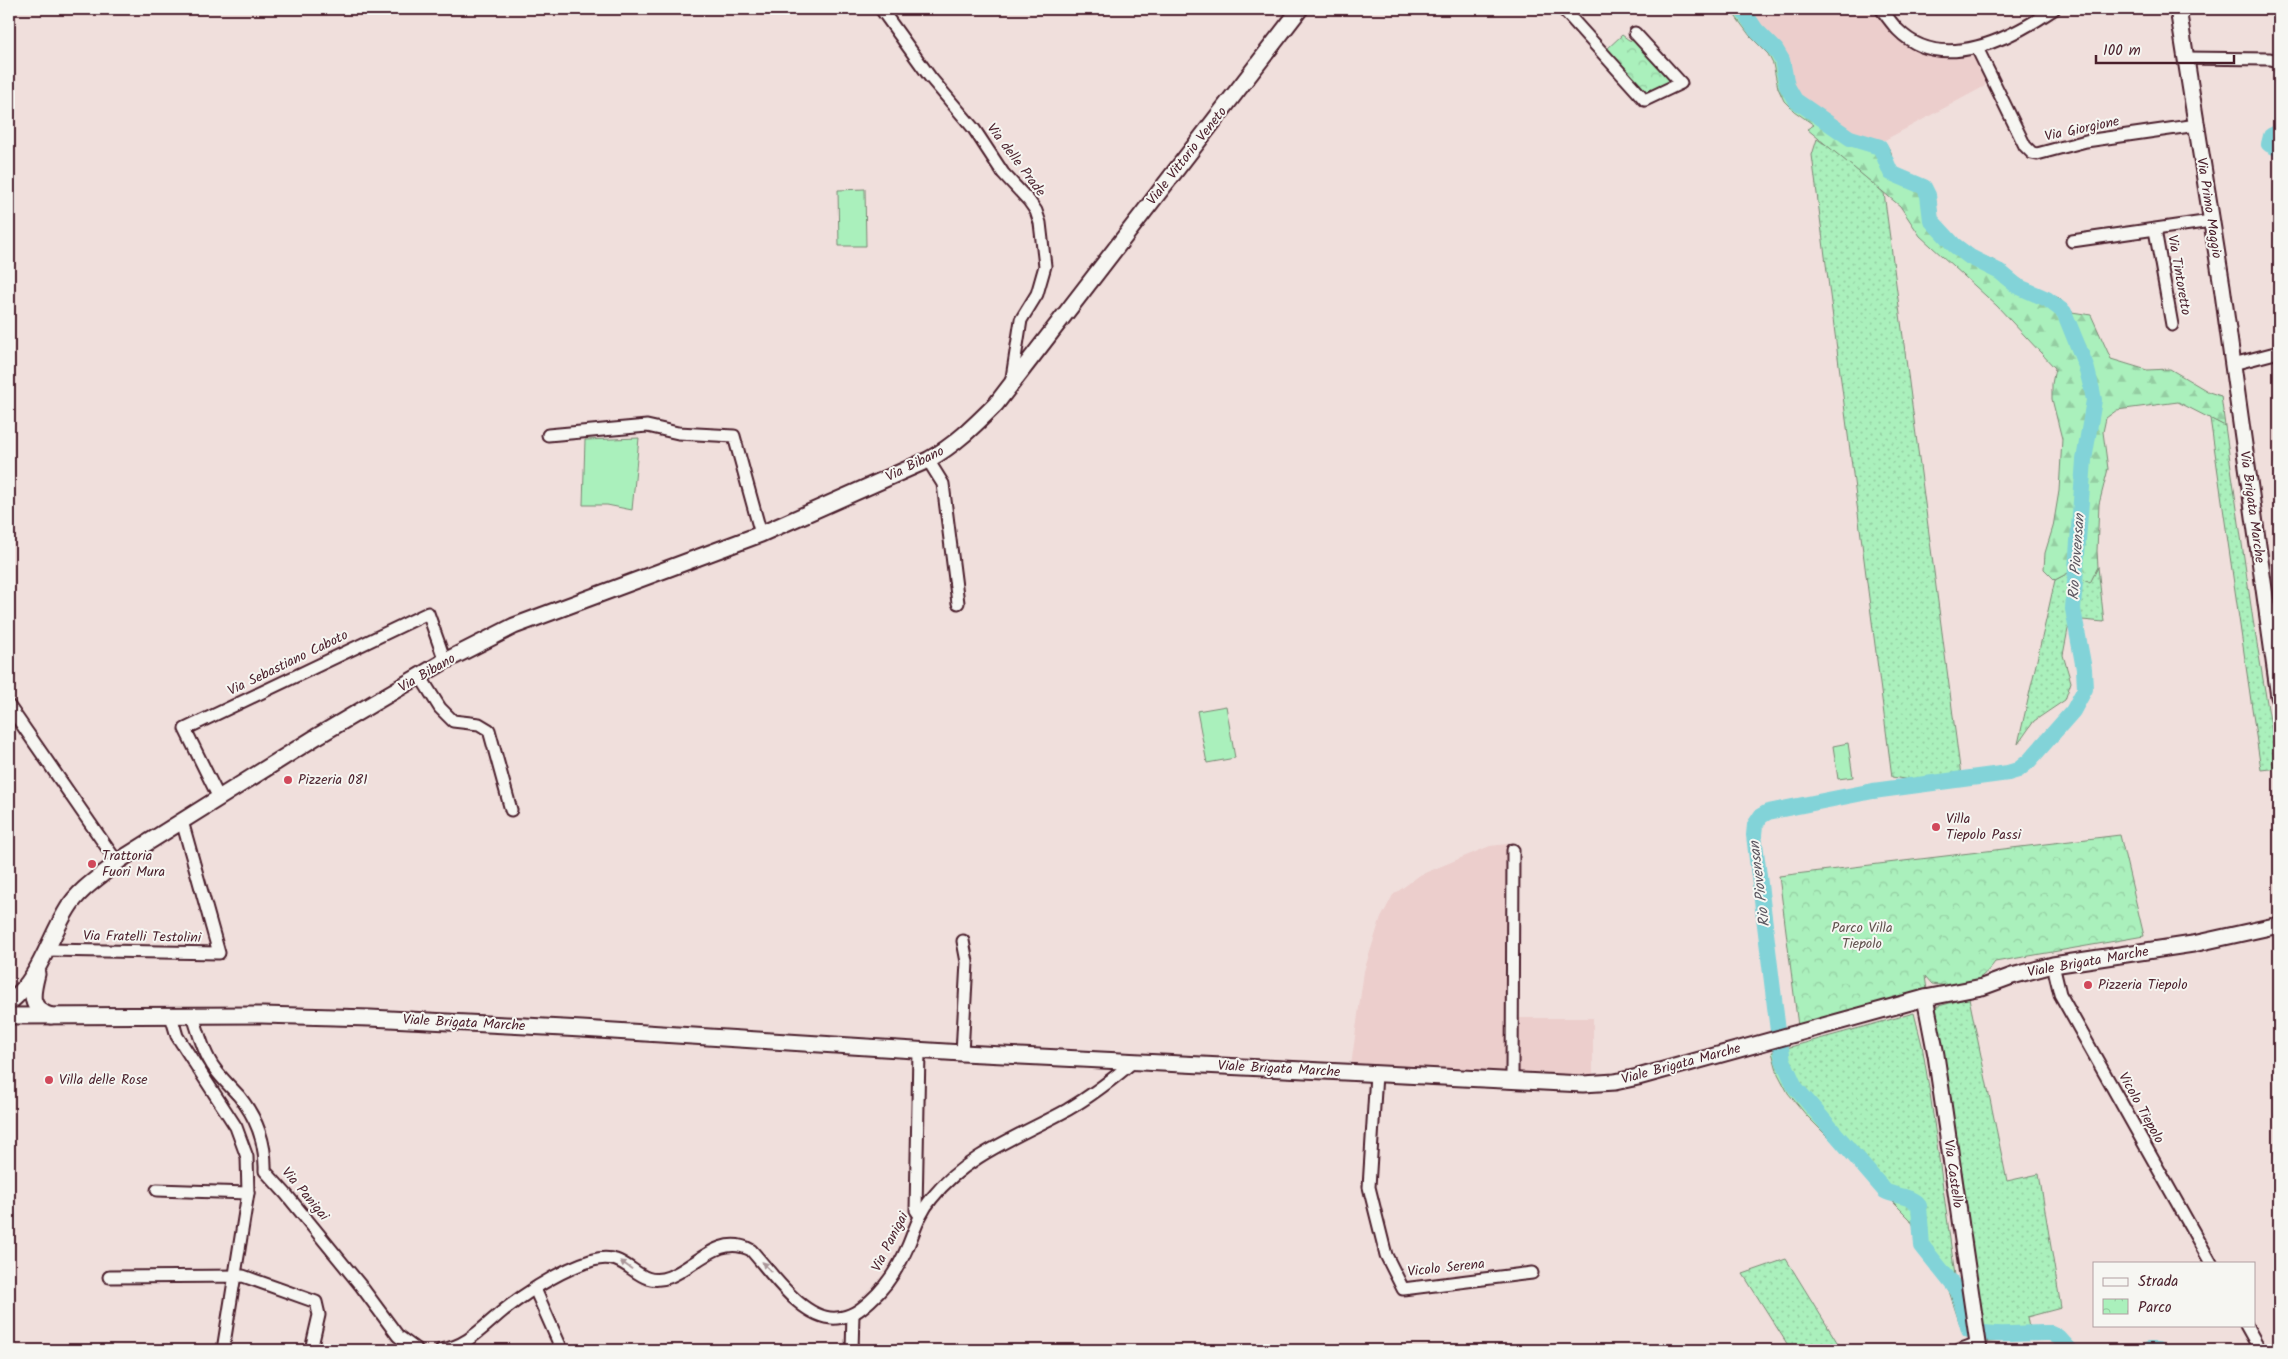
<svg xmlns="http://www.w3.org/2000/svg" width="2288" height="1359" font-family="Kalam,sans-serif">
	<defs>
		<pattern id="grass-dots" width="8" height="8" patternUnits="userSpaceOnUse" patternTransform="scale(1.25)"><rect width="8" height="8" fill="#aaf0bc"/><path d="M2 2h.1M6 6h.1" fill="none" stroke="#94cda2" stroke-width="1.8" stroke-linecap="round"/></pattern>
		<pattern id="forest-firs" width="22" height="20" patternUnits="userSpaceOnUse" patternTransform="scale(1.25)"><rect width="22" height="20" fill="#aaf0bc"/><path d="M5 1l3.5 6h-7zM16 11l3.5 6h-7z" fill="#94cda2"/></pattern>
		<pattern id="park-crowns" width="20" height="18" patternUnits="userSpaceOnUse" patternTransform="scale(1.25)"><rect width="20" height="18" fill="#aaf0bc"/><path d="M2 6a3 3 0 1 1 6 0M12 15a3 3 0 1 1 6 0" fill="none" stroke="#94cda2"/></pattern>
	</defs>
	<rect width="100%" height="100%" fill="#f0dfdc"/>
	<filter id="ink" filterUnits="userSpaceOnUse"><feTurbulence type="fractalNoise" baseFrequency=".02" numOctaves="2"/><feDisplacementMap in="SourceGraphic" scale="10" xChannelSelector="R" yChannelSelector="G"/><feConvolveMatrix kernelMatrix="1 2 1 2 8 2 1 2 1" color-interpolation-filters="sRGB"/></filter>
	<g filter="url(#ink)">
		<g fill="#eccecc">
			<polygon points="1750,9 1873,9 1915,50 1929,55 1945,57 1985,56 1985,86 1883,141 1851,132 1800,96 1795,89 1787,57 1780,45 1762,26"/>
			<polygon points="1516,843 1514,1018 1593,1018 1593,1077 1351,1066 1364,971 1380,920 1393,895 1420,875 1490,846"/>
		</g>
		<g fill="url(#grass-dots)" stroke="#7a8874">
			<polygon points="1817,139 1831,148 1884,193 1961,776 1910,780 1892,777 1812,155"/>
			<polygon points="2210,418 2225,426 2253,620 2278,768 2261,770"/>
			<polygon points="2098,567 2104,622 2082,620 2068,629 2063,655 2071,682 2065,700 2034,721 2018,744 2055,580 2070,572 2090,582"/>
			<polygon points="1969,998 2007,1181 2039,1174 2061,1308 2027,1317 2031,1339 1978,1343 1927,1009"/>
			<polygon points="1914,1013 1922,1045 1931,1100 1963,1334 1950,1294 1910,1219 1807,1116 1788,1093 1778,1074 1772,1052"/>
			<polygon points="1786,1259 1842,1350 1791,1350 1743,1274"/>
		</g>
		<path fill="url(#forest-firs)" stroke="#7a8874" d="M 1730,9 L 1750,9 L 1761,26 L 1780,45 L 1787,57 L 1795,89 L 1800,96 L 1851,132 L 1885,142 L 1891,152 L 1894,168 C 1902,173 1909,174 1917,177 C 1937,183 1936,200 1937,218 L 1959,240 L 1972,251 L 1993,260 L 2030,286 L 2059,298 L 2072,312 L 2091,315 L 2111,359 L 2147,370 L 2170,369 L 2209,392 L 2221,396 L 2225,426 L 2178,402 L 2117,410 L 2106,418 L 2103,432 L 2108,469 L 2099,504 L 2097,551 L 2098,567 L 2090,583 L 2070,572 L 2055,580 L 2044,569 L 2045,553 L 2053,527 L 2059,491 L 2062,439 L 2052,399 L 2052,384 L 2055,368 L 1997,306 L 1920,236 L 1900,206 L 1807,129 L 1814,125 L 1794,111 L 1784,101 L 1778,88 L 1773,64 L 1768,54 L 1750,36 Z"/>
		<g fill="url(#park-crowns)" stroke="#7a8874">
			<polygon points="1622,35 1629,40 1638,42 1669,79 1668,84 1647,94 1606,50"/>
			<path d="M 2120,835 L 2144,936 L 1995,962 C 1978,986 1960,988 1932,984 L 1925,976 L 1927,990 L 1798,1026 L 1779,876 Z"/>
		</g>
		<g fill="#aaf0bc" stroke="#7a8874">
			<polygon points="865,189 866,246 839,246 838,190"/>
			<polygon points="639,438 632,510 607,505 583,505 585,440"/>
			<polygon points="1226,706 1235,758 1207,763 1197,711"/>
			<polygon points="1848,743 1853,777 1838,779 1833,746"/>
		</g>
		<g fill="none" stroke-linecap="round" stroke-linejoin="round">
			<g stroke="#82d3d8" stroke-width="16">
				<polyline points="1742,9 1756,30 1776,50 1782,60 1787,86 1795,100 1850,138 1880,147 1891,173 1924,187 1928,195 1931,220 1954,245 1970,257 2000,272 2017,286 2047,299 2064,312 2086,366 2092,390 2094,400 2084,460 2073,609 2084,669 2085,689 2073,711 2029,761 2018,770 2008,773 1873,791 1768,812 1761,816 1755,825 1754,835 1778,1031"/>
				<polyline points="2279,132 2271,136 2269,144 2279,149"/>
				<path d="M 1780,1042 L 1783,1060 L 1795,1087 L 1885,1191 C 1896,1197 1911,1195 1919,1206 L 1922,1246 L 1958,1291 L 1969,1330 C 1997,1338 2023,1332 2051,1333 L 2058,1337 L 2070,1350"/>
				<polyline points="2149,1350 2157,1350"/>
			</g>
			<g stroke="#4a1f2b" stroke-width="15">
				<g id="street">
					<polyline points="881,9 930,77 974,129 1003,173 1029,201 1036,211 1040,223 1045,266 1037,294 1021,320 1011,384"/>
					<polyline points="1563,9 1645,100 1681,83 1635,33"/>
					<path d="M 1881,9 C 1887,16 1892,24 1898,30 C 1942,75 2013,37 2054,9"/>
					<polyline points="1977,48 2025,146 2032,153 2037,154 2086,141 2197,125"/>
					<polyline points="2185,58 2270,59 2279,61"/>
					<polyline points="2155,230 2172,325"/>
					<polyline points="2072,241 2211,221"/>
					<polyline points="2233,364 2279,352"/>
					<polyline points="548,435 647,426 678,433 734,436 761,534"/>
					<polyline points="928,460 943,484 958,603"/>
					<polyline points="420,676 440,708 453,721 479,724 489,730 511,810"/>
					<polyline points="9,706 117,862"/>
					<polyline points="219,798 185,729 428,613 445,661"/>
					<polyline points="47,950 219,953 182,821"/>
					<polyline points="2053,965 2060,994 2211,1263"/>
					<polyline points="171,1016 177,1036 236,1127 247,1157 248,1193 223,1350"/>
					<path d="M 193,1016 C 199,1034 204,1054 215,1069 C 222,1079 231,1087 239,1096 C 256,1117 266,1143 265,1171 L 286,1194 L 361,1286 L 398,1336 L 417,1350"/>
					<polyline points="962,1053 967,962 963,941"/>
					<polyline points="1376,1074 1369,1187 1386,1255 1403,1289 1532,1273"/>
					<polyline points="1512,1080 1513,850"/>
					<polyline points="157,1190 248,1193"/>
					<polyline points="918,1213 916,1210 919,1051"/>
					<polyline points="109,1277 243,1276 316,1302 319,1315 311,1350"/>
					<polyline points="535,1289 562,1350"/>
					<polyline points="2246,1325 2260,1350"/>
					<path d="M 441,1350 C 468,1346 483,1327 504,1310 C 530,1290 560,1270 593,1260 C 630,1249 635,1290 669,1277 C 696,1267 719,1233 751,1250 C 772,1273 803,1321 837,1318 C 851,1317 860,1310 870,1301 C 887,1286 899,1267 908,1246 C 915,1229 920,1212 932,1198 C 966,1155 1020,1136 1067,1110 C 1091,1096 1113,1079 1134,1061"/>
					<polyline points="852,1350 853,1314"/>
					<polyline points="1959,1350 1978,1343"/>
				</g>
			</g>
			<g stroke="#4a1f2b" stroke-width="19">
				<g id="secondary">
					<polyline points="2178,9 2222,286 2279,697"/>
					<path d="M 37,974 C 32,994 28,1008 51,1016"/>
					<polyline points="1925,998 1936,1055 1979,1350"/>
					<path d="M 9,1003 C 40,978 48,940 68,908 C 80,888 103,875 120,860 L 316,737 L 445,661 L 514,626 L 761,534 L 928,460 C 955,445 974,426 996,404 L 1300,9"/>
					<polyline points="9,1016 262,1015 370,1018 582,1029 962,1053 1583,1084 1615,1082 1638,1077 1925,998 1982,987 2012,976 2053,965 2193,944 2279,925"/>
				</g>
			</g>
			<use href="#street" stroke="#f6f6f2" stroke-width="11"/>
			<use href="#secondary" stroke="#f6f6f2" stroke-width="15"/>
		</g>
		<defs><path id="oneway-solid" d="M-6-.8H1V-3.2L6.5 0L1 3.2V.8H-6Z" transform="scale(1.25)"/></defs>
		<g fill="#a99598">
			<use href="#oneway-solid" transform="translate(626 1265) rotate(-145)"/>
			<use href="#oneway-solid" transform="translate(767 1267) rotate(-133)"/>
		</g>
	</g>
	<g fill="#d1495b" stroke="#f6f6f2" stroke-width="2">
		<circle cx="288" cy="780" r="5"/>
		<circle cx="1936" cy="827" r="5"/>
		<circle cx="92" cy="864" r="5"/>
		<circle cx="2088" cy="985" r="5"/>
		<circle cx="49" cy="1080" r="5"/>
	</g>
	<g text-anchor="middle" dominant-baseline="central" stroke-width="4" stroke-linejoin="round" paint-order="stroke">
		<g font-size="14" fill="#4a1f2b" stroke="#f6f6f2">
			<text transform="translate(2082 129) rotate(-12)">Via Giorgione</text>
			<text transform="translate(1187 156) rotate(-52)">Viale Vittorio Veneto</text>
			<text transform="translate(1016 160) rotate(53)">Via delle Prade</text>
			<text transform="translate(2209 208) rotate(81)">Via Primo Maggio</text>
			<text transform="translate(2179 275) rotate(80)">Via Tintoretto</text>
			<text transform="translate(915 464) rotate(-26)">Via Bibano</text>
			<text transform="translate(2252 507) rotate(82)">Via Brigata Marche</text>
			<text transform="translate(288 663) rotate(-26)">Via Sebastiano Caboto</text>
			<text transform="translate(427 673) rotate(-30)">Via Bibano</text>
			<text transform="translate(142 937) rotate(1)">Via Fratelli Testolini</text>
			<text transform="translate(2088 962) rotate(-10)">Viale Brigata Marche</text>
			<text transform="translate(464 1023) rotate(3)">Viale Brigata Marche</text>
			<text transform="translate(1681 1064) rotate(-15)">Viale Brigata Marche</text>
			<text transform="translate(1279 1069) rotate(3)">Viale Brigata Marche</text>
			<text transform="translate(2141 1108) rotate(61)">Vicolo Tiepolo</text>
			<text transform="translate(1953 1174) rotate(82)">Via Castello</text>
			<text transform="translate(305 1194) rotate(50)">Via Panigai</text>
			<text transform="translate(890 1242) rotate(-63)">Via Panigai</text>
			<text transform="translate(1446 1268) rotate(-6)">Vicolo Serena</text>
		</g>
		<g font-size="14" fill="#4a1f2b" stroke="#f6f6f2" text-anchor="start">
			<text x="298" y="780">Pizzeria 081</text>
			<text x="1946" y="819">Villa<tspan x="1946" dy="16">Tiepolo Passi</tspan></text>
			<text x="102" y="856">Trattoria<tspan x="102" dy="16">Fuori Mura</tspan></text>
			<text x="2098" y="985">Pizzeria Tiepolo</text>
			<text x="59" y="1080">Villa delle Rose</text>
		</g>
		<g font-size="14" fill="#62534f" stroke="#f6f6f2">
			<text x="1862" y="928">Parco Villa<tspan x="1862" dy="16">Tiepolo</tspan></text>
		</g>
		<g font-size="15" font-style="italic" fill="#5b555f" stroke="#f6f6f2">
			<text transform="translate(2077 557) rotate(-86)">Rio Piovensan</text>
			<text transform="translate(1760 884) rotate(-97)">Rio Piovensan</text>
		</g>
	</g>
	<rect width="2288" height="1359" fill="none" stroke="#f6f6f2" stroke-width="30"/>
	<rect x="15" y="15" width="2258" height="1329" fill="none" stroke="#4a1f2b" stroke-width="2" filter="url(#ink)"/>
	<rect x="2093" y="1262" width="162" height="65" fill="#f6f6f2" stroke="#b1a0a2"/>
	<rect x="2103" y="1278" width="25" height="8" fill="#f6f6f2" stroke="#b1a0a2"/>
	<text x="2138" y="1286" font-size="15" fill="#4a1f2b">Strada</text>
	<rect x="2103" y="1299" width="25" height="15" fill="url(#park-crowns)" stroke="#b1a0a2"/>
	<text x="2138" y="1312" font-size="15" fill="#4a1f2b">Parco</text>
	<path d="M2096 55v8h138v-8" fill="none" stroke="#4a1f2b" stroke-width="2.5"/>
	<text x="2103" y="55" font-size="15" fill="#4a1f2b" stroke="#f6f6f2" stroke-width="4" paint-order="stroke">100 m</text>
</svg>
